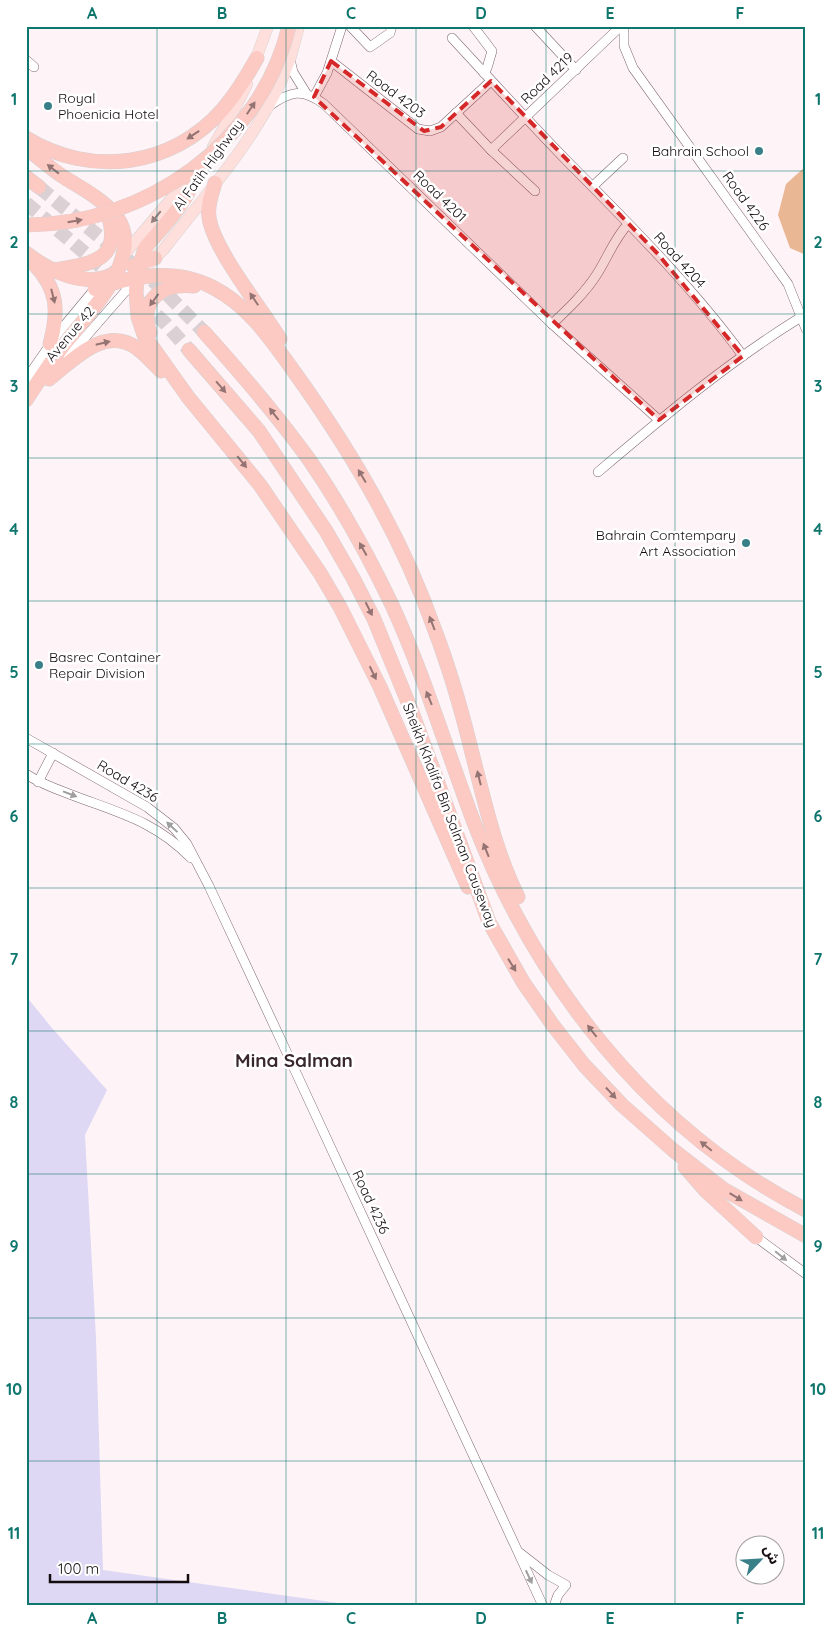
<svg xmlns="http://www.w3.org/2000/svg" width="832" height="1632" font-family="Quicksand,'Noto Sans Arabic',sans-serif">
	<rect width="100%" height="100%" fill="#fef4f7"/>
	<polygon fill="#eab795" points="806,166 806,255 790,248 778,215 786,184"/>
	<polygon fill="#ded8f4" points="26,996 52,1028 107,1090 85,1135 96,1338 103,1570 360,1606 26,1606"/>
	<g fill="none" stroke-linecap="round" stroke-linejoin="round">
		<g stroke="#dbd1d4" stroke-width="14" stroke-dasharray="14 7" stroke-linecap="butt">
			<polyline points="39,187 158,285 204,332"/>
			<polyline points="26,203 119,282"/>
			<polyline points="141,301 166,324 189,350"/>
		</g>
		<g stroke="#7e6970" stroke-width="10">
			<g id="minor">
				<polyline points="350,26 370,47 390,33 392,26"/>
				<polyline points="473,26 492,51 487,68 484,73"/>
				<polyline points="535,26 576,70"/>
				<polyline points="624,26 624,46 633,68 788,284 806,329"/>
				<path d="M 452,38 C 490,79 528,121 567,161 C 628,223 691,285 743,356"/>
				<polyline points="290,59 293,72 306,93"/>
				<polyline points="26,60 34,67"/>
				<polyline points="331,61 418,129 430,131 441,127 491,81"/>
				<polyline points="314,97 327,73 342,26"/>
				<path d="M 269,106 C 291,91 302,88 324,104 L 552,324 L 659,420"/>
				<polyline points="456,113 491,150 535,191"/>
				<polyline points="491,150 621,26"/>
				<polyline points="593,186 623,158"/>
				<path d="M 552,324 C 568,309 585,293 597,274 C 608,257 614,239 628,224"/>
				<polyline points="68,357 137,278"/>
				<polyline points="26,379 59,332 98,285"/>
				<path d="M 598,472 C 663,417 728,362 801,317"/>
				<polyline points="26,738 147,807 174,828 187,844 209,886 280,1038 543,1606"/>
				<path d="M 26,774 C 41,784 56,789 72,795 C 119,813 155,821 191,858"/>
				<polyline points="38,782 53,753"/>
				<polyline points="756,1237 806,1274"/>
				<polyline points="520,1553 548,1575 566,1585 558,1595 554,1606"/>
			</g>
		</g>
		<g stroke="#d5d3d4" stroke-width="12">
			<g id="major">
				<polyline points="254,64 268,26"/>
				<polyline points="213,147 235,108 247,84"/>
				<polyline points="122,257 194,172"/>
				<path d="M 150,263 L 164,249 C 208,192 266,128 290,59 C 293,49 296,37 299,26"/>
			</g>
		</g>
		<g stroke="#d5d3d4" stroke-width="15">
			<g id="highway">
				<path d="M 26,138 C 91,178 173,167 223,109 C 236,94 247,76 257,58"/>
				<path d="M 26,148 C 38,157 50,168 62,176 C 81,188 103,199 117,217 C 146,259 86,315 63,346 C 50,363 38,382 26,400"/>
				<path d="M 196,170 C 191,200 164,225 145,248 L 138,271 L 136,291 L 138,317 L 144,335 L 188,397 L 260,485 L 320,573 L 340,607 L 380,687 L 468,887"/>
				<polyline points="26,177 39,187"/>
				<path d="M 215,183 C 212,193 207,206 209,217 C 213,249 262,309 280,339"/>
				<path d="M 26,253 C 48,270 83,288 111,275"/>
				<path d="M 34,264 C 58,289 59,311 50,344"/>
				<polyline points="133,266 155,258"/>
				<path d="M 54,270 C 90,264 123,261 108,215"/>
				<path d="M 95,289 C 134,275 176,268 214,288 C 250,307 272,341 295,373 C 351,451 402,537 434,628 C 449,667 461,708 471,749 C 484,799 495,851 518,897"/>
				<path d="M 204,332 C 240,372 276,414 308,458 C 340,504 368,555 392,605 C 424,675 446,748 473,820 C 535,983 649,1129 806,1210"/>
				<path d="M 150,333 C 138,299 163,283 194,286"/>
				<polyline points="189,350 259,431 326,531 353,578 374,619 412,712 489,922 523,982 552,1024 584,1065 622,1105 673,1150 723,1189 806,1236"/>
				<path d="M 49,379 C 73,360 106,324 138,349 C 146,355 153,363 161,371"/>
				<polyline points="685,1167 706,1191 756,1237"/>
			</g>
		</g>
		<use href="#minor" stroke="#fff" stroke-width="9"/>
		<use href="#major" stroke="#fedfdb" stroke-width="11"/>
		<use href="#highway" stroke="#fdc9c3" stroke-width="14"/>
		<g stroke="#d5d3d4" stroke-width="15" stroke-linecap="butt">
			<path id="highway-bridge" d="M 26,225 C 145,225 261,144 289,26"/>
		</g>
		<use href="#highway-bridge" stroke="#fdc9c3" stroke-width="14"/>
	</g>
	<defs><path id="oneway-solid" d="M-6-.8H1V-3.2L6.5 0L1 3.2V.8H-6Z" transform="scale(1.25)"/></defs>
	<g fill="#947472">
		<use href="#oneway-solid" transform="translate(251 108) rotate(-56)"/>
		<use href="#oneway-solid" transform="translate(193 135) rotate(146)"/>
		<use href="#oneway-solid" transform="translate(53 169) rotate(-142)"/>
		<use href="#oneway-solid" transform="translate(75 221) rotate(-10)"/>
		<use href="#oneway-solid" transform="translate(53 296) rotate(76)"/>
		<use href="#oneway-solid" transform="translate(254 299) rotate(-124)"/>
		<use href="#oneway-solid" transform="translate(154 300) rotate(126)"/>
		<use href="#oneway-solid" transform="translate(103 343) rotate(-13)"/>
		<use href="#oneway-solid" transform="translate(221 387) rotate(49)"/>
		<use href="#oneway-solid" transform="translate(274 414) rotate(-128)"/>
		<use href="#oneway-solid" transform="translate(242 462) rotate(51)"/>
		<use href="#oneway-solid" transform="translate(362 476) rotate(-121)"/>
		<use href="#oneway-solid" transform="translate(363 549) rotate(-119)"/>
		<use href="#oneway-solid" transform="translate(369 609) rotate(63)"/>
		<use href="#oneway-solid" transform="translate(432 623) rotate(-111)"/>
		<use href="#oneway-solid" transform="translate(373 673) rotate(64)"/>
		<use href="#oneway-solid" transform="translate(429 698) rotate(-112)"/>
		<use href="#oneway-solid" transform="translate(479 778) rotate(-104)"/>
		<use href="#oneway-solid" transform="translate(486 850) rotate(-112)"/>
		<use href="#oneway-solid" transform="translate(512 965) rotate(58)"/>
		<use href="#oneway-solid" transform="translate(592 1031) rotate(-128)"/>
		<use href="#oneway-solid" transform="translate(611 1093) rotate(47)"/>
		<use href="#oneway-solid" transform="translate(706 1146) rotate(-141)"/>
		<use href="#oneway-solid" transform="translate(736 1197) rotate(31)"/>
	</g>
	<use fill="#95807f" href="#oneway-solid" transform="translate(156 217) rotate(129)"/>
	<g fill="#a19e9f">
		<use href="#oneway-solid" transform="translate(70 794) rotate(21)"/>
		<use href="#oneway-solid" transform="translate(172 827) rotate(-137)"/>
		<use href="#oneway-solid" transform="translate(781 1256) rotate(39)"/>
		<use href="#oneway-solid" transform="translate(529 1577) rotate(65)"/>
	</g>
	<path fill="#d62828" fill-opacity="0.2" stroke="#d62828" stroke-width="4" stroke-dasharray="10 6" stroke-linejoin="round" d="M 331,61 L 424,131 L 441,127 L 491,81 L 657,253 L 743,356 L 659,420 L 314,97 Z"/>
	<path fill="none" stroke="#0f766e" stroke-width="1" stroke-opacity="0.55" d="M 157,26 L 157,1606M 286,26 L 286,1606M 416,26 L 416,1606M 546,26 L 546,1606M 675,26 L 675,1606M 26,171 L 806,171M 26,314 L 806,314M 26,458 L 806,458M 26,601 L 806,601M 26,744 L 806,744M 26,888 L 806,888M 26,1031 L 806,1031M 26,1174 L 806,1174M 26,1318 L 806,1318M 26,1461 L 806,1461"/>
	<g fill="#387f88" stroke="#fff" stroke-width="2">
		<circle cx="48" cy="106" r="5"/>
		<circle cx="759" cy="151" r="5"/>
		<circle cx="746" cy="543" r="5"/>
		<circle cx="39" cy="665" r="5"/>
	</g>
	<g text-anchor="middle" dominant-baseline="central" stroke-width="5" stroke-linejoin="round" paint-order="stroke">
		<g font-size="14" fill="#140c0f" stroke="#fff">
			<text transform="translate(547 78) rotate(-44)">Road 4219</text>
			<text transform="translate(396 94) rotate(37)">Road 4203</text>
			<text transform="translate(208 165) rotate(-54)">Al Fatih Highway</text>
			<text transform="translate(440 196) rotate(44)">Road 4201</text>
			<text transform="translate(746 201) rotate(54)">Road 4226</text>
			<text transform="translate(680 260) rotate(48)">Road 4204</text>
			<text transform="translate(70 334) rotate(-50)">Avenue 42</text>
			<text transform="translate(128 781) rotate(31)">Road 4236</text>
			<text transform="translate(450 815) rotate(69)">Sheikh Khalifa Bin Salman Causeway</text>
			<text transform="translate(371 1202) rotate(65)">Road 4236</text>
		</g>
		<g font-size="14" fill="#140c0f" stroke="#fff" text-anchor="start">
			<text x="58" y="98">Royal<tspan x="58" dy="16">Phoenicia Hotel</tspan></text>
			<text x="749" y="151" text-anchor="end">Bahrain School</text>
			<text x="736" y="535" text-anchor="end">Bahrain Comtempary<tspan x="736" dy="16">Art Association</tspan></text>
			<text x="49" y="657">Basrec Container<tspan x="49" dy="16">Repair Division</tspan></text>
		</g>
		<g font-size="19" font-weight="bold" fill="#38272d" stroke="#fff">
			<text x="294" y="1060">Mina Salman</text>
		</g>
	</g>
	<rect width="832" height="1632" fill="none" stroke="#ffffff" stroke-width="55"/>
	<g transform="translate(760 1560) rotate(65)"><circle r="24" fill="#ffffff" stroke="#a19e9f"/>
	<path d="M0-4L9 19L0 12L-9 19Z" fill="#387f88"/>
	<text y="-8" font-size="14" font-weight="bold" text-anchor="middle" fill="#140c0f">ش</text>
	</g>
	<path d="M50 1574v8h138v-8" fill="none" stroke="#140c0f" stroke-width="2.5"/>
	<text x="58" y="1574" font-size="15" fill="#140c0f" stroke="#ffffff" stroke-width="4" paint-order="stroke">100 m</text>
	<rect x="28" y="28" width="776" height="1576" fill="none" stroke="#0f766e" stroke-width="2"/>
	<g font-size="16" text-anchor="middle" font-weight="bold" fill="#0f766e">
		<text x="92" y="19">A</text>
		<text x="222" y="19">B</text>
		<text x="351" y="19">C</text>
		<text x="481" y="19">D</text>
		<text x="610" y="19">E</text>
		<text x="740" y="19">F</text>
		<text x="14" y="105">1</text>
		<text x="818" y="105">1</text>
		<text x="14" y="248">2</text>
		<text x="818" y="248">2</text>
		<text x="14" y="392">3</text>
		<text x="818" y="392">3</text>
		<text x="14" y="535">4</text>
		<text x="818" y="535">4</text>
		<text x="14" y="678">5</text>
		<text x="818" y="678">5</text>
		<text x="14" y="822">6</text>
		<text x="818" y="822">6</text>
		<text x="14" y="965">7</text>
		<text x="818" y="965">7</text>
		<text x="14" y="1108">8</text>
		<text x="818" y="1108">8</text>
		<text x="14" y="1252">9</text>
		<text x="818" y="1252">9</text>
		<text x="14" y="1395">10</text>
		<text x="818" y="1395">10</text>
		<text x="14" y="1539">11</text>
		<text x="818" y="1539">11</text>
		<text x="92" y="1624">A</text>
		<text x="222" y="1624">B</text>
		<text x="351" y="1624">C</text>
		<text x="481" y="1624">D</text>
		<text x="610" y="1624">E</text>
		<text x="740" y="1624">F</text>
	</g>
</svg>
